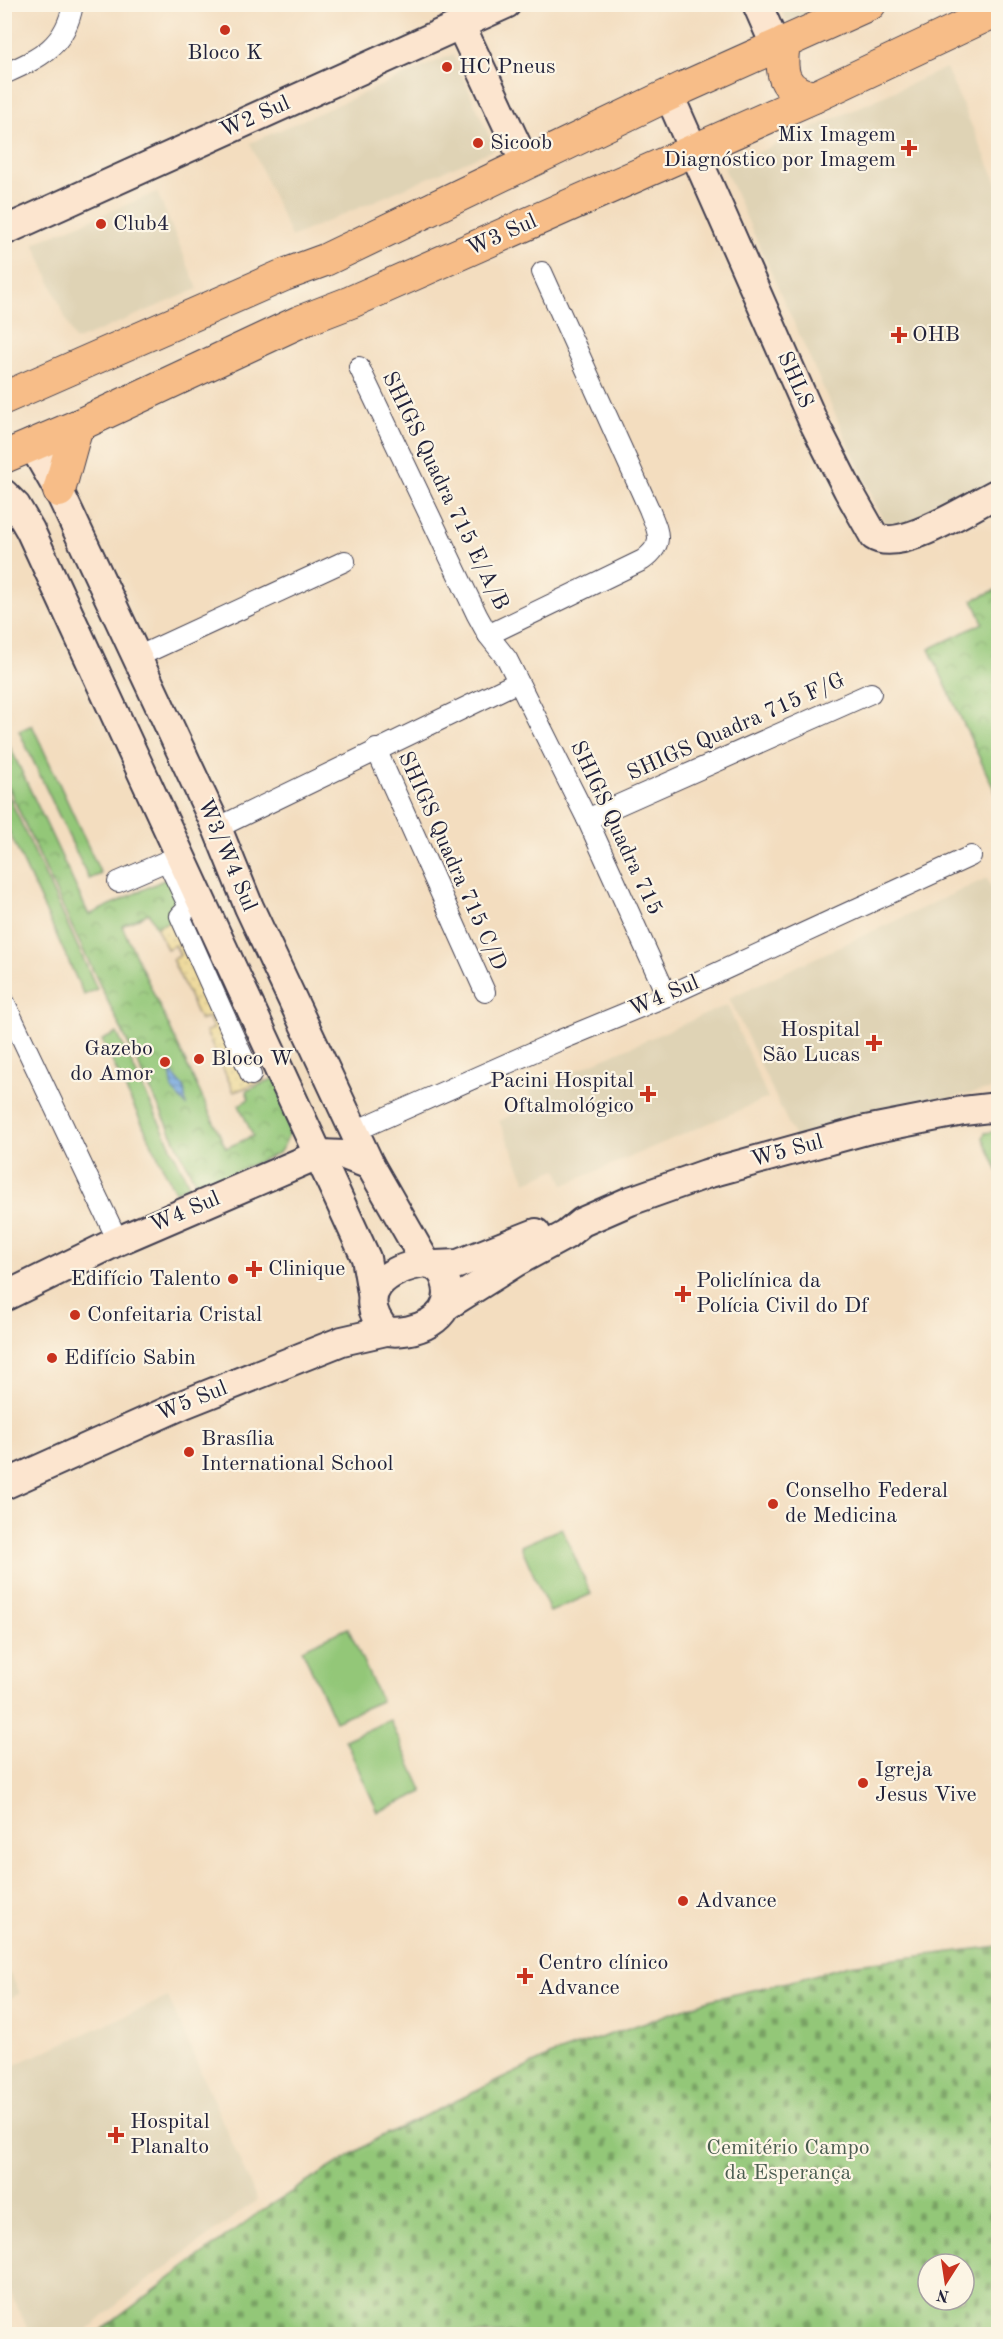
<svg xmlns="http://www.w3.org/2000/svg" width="1003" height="2339" font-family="'Old Standard TT',serif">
	<defs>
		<pattern id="sand-dots" width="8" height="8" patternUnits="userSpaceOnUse" patternTransform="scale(1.5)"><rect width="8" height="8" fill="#eeda9e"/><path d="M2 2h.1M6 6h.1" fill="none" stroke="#ccbb89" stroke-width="1.8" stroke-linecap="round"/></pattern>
		<pattern id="cemetery-stones" width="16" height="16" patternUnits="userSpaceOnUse" patternTransform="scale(1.5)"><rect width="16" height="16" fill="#93c778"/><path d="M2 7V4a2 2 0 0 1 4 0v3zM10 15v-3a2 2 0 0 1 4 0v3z" fill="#78a164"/></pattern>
		<pattern id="park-crowns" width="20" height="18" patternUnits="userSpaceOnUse" patternTransform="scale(1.5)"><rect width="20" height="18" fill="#93c778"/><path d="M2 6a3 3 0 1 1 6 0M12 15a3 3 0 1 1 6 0" fill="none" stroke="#78a164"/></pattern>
		<pattern id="water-rules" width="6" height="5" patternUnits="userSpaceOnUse" patternTransform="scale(1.5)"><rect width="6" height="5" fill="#74a8e0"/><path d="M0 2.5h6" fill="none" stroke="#5f88b7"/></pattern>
	</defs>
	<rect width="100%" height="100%" fill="#fcf5e5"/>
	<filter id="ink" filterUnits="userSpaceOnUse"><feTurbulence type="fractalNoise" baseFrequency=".0167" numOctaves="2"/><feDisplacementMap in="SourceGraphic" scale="12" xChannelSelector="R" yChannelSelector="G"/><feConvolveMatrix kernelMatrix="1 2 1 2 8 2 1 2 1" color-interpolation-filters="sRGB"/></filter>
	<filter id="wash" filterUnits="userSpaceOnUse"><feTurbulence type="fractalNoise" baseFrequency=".008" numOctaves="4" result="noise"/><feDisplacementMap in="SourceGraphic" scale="24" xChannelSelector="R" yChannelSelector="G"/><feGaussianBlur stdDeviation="1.35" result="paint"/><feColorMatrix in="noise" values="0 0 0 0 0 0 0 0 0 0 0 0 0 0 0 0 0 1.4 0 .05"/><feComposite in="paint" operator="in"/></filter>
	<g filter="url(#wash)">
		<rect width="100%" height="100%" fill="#f3ddbf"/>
		<g fill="#dfd3b5">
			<polygon points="779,5 825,5 787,22"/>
			<polygon points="453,54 495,149 291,237 250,143"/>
			<polygon points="946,68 998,185 998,485 889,534 724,168"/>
			<polygon points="157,192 198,289 75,341 34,243"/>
			<polygon points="987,878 998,904 998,1088 925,1103 796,1140 729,998"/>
			<polygon points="727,1005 768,1098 564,1185 557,1169 526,1182 499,1121 535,1105 528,1091"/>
			<polygon points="4,1962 20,1993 5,2001 4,2001"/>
			<polygon points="168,1997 257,2200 127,2296 83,2334 30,2334 5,2282 5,2069"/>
		</g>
		<polygon fill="url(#sand-dots)" stroke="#887e6c" stroke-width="1.5" points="189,913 264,1080 234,1092 206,1032 213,1028 208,1017 200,1020 172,959 180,955 175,945 167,949 156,927"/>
		<path fill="url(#cemetery-stones)" stroke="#5a745a" stroke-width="1.5" fill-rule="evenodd" d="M 998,1946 L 998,2334 L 96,2334 L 262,2210 L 378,2138 L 554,2054 L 709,2000 L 800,1979 L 849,1965 ZM 928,2264 L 964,2264 L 964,2300 L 928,2300 Z"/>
		<g fill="url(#park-crowns)" stroke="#5a745a" stroke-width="1.5">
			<polygon points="998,589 998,798 929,649 983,623 973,600"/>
			<path d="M 4,734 L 89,915 L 170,877 L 189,913 L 156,927 L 149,913 L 122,926 L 226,1148 L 253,1136 L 239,1105 L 249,1099 L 246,1091 L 279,1076 C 288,1106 300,1124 279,1153 L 198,1188 L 71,925 L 5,780 Z"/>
			<polygon points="998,1131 998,1172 983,1138 985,1133"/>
		</g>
		<g fill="#93c778" stroke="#5a745a" stroke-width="1.5">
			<polygon points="32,725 101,874 89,879 19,731"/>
			<polygon points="4,786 97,989 84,995 5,823"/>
			<polygon points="117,1033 189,1185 175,1192 102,1040"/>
			<polygon points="562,1528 591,1594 550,1612 521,1546"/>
			<polygon points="348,1628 381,1701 335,1721 302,1649"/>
			<polygon points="390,1720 423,1792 378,1812 345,1740"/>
		</g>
		<polygon fill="url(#water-rules)" stroke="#4b658e" stroke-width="1.5" points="170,1071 184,1087 186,1105 173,1091"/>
	</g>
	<g filter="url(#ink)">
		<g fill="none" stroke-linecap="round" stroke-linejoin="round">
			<g stroke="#413e4f" stroke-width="22">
				<g id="street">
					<path d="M 4,74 C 40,58 66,46 73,4"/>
					<polyline points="359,367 477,615 488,635 507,659 587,819 667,996"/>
					<path d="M 488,635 L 643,560 C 666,543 658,532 649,509 L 542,272"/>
					<polyline points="137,657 345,561"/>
					<polyline points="376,749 485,992"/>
					<polyline points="587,819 871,693"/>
					<polyline points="217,828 518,682"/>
					<polyline points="167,861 188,905 187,909 180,916 251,1075"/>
					<polyline points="118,882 178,856"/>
					<polyline points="4,1001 118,1241"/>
					<polyline points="355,1131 558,1041 667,996 971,856"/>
				</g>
			</g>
			<g stroke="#413e4f" stroke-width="32">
				<g id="secondary">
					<polyline points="757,4 775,45"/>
					<polyline points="460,24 525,163"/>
					<path d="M 669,95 L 813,421 L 848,490 L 874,536 C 900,554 972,505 998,493"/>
					<polyline points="4,231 506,4"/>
					<polyline points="32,444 59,491 217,828 249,907 370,1165 426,1263"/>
					<polyline points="4,494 16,506 30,530 366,1258 372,1293"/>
					<path d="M 426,1263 C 438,1266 444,1272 447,1285 C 455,1320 413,1335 386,1331 C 352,1293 387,1268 426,1263 Z"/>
					<polyline points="435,1265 458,1264 536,1233"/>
					<polyline points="4,1297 118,1241 320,1154 344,1155 370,1165"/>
					<polyline points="446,1306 516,1262 566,1235 582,1222 630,1201 706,1174 866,1130 963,1111 998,1107"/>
					<polyline points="4,1485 184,1404 342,1341 386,1331"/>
				</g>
			</g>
			<g stroke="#413e4f" stroke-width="34">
				<g id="primary">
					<path d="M 784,42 C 780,71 781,91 814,97"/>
					<polyline points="4,398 284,275 325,260 685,87 870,4"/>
					<polyline points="4,457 77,426 299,322 351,302 814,97 998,10"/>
					<polyline points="59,491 77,426"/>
				</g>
			</g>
			<use href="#street" stroke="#fff" stroke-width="20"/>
			<use href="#secondary" stroke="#fce5cf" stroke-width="28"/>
			<use href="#primary" stroke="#f7bd88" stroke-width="32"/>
		</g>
	</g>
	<g fill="#c8321e" stroke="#fcf5e5" stroke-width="2">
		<circle cx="225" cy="30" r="6"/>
		<circle cx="447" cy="67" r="6"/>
		<circle cx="478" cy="143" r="6"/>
		<path d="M906 139h6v6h6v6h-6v6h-6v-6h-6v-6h6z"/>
		<circle cx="101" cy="224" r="6"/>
		<path d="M896 326h6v6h6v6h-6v6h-6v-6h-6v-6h6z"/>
		<path d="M871 1034h6v6h6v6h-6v6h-6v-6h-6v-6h6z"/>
		<circle cx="199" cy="1059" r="6"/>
		<circle cx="165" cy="1062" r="6"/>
		<path d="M645 1085h6v6h6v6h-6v6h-6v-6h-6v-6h6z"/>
		<path d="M251 1260h6v6h6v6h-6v6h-6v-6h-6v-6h6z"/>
		<circle cx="233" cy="1279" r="6"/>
		<path d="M680 1285h6v6h6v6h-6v6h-6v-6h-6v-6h6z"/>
		<circle cx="75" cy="1315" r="6"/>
		<circle cx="52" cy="1358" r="6"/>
		<circle cx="189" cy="1452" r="6"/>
		<circle cx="773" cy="1504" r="6"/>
		<circle cx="863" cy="1783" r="6"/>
		<circle cx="683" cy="1901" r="6"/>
		<path d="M522 1967h6v6h6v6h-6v6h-6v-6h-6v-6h6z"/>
		<path d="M113 2126h6v6h6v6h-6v6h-6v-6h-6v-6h6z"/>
	</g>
	<g text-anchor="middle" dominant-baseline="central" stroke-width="4.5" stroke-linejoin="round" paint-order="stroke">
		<g font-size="22" fill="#22223b" stroke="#fcf5e5" text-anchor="start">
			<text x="225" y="53" text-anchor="middle">Bloco K</text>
			<text x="459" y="67">HC Pneus</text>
			<text x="896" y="135" text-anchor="end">Mix Imagem<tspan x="896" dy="25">Diagnóstico por Imagem</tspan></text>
			<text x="490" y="143">Sicoob</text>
			<text x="113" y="224">Club4</text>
			<text x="912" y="335">OHB</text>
			<text x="860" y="1030" text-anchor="end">Hospital<tspan x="860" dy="25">São Lucas</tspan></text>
			<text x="153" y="1049" text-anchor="end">Gazebo<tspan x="153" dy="25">do Amor</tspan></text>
			<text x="211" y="1059">Bloco W</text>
			<text x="634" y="1081" text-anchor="end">Pacini Hospital<tspan x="634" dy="25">Oftalmológico</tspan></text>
			<text x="268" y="1269">Clinique</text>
			<text x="221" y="1279" text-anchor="end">Edifício Talento</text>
			<text x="696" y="1281">Policlínica da<tspan x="696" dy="25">Polícia Civil do Df</tspan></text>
			<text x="87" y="1315">Confeitaria Cristal</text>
			<text x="64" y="1358">Edifício Sabin</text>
			<text x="201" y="1439">Brasília<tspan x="201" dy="25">International School</tspan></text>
			<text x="785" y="1491">Conselho Federal<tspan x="785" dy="25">de Medicina</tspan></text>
			<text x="875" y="1770">Igreja<tspan x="875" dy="25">Jesus Vive</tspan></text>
			<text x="695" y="1901">Advance</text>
			<text x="538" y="1963">Centro clínico<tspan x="538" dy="25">Advance</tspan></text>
			<text x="130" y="2122">Hospital<tspan x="130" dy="25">Planalto</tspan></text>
		</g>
		<g font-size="22" fill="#22223b" stroke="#fcf5e5">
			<text transform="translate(255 117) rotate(-24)">W2 Sul</text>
			<text transform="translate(502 235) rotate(-24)">W3 Sul</text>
			<text transform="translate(795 380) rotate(66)">SHLS</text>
			<text transform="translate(445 491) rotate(64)">SHIGS Quadra 715 E/A/B</text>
			<text transform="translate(736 727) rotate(-24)">SHIGS Quadra 715 F/G</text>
			<text transform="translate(616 828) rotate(65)">SHIGS Quadra 715</text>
			<text transform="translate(227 855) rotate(67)">W3/W4 Sul</text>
			<text transform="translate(452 861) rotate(66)">SHIGS Quadra 715 C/D</text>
			<text transform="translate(664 996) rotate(-23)">W4 Sul</text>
			<text transform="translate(787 1151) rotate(-15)">W5 Sul</text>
			<text transform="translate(185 1212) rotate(-23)">W4 Sul</text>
			<text transform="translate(192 1401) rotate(-22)">W5 Sul</text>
		</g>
		<g font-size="22" fill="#4a5c50" stroke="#fcf5e5">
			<text x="788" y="2148">Cemitério Campo<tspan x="788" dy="25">da Esperança</tspan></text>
		</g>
	</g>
	<rect width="1003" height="2339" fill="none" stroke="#fcf5e5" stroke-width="24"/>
	<g transform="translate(946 2282) rotate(192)"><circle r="28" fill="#fcf5e5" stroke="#a5a1a1" stroke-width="1.5"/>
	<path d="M0-4.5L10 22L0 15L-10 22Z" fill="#c8321e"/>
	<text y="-9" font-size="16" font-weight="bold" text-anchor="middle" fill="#22223b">N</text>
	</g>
</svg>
